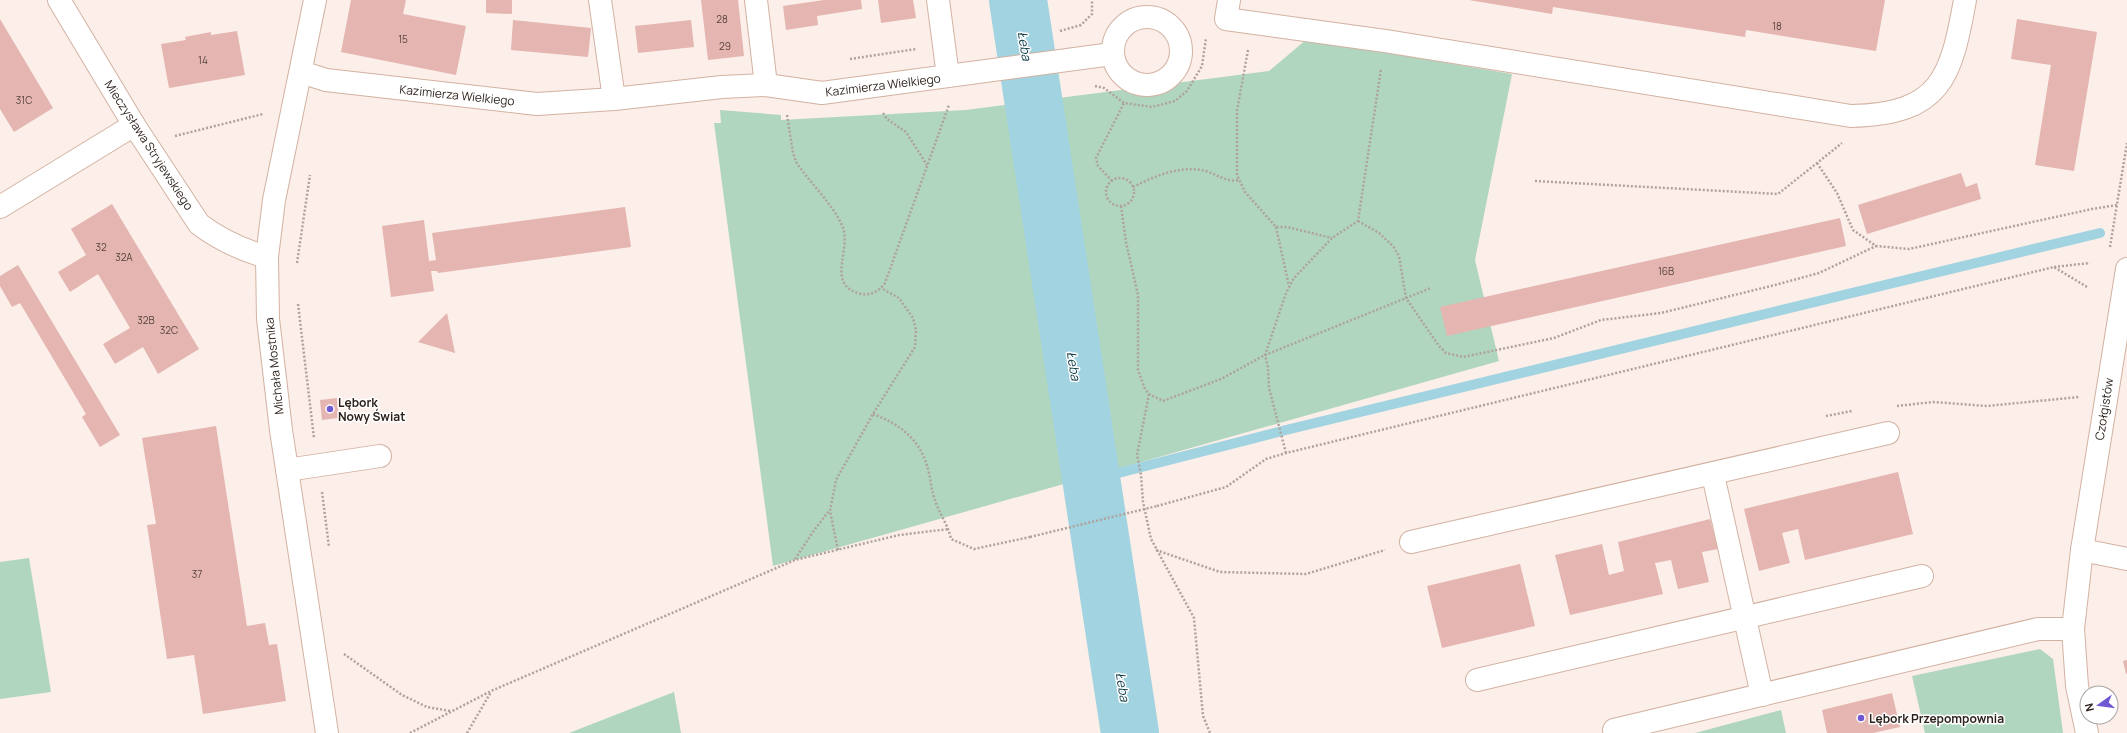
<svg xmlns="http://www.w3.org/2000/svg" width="2127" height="733" font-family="Manrope,sans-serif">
	<rect width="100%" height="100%" fill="#fceee8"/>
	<g fill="#b0d6c0">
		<polygon points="1307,39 1512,74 1475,260 1499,361 773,566 714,123 721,123 720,110 781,115 781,120 966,110 1269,71"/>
		<polygon points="29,558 51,692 0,699 0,562"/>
		<polygon points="2040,649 2053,659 2063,733 1925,733 1912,676"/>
		<polygon points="674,692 681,733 569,733"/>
		<polygon points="1781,710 1786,733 1695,733"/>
	</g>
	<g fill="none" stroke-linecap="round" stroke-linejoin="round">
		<polyline stroke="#a1d3e1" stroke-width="10" points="1091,480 1286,430 2100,233"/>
		<polyline stroke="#a1d3e1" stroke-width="58" points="1018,0 1130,733"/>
	</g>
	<g fill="#e4b5b1">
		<polygon points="351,0 406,0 403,14 466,26 456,75 341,52"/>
		<polygon points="486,0 512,0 512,14 486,13"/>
		<polygon points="701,0 738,0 744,56 708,60"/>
		<polygon points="824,0 861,0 862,9 817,16 818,25 786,30 783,6"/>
		<polygon points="878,0 913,0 916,18 881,23"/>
		<polygon points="1469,0 1885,0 1876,51 1746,30 1745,37 1553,7 1552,14"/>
		<polygon points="0,19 53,108 14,132 0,109"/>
		<polygon points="2017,19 2097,32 2074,171 2035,165 2051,65 2011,59"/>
		<polygon points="513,20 591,28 588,57 511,50"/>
		<polygon points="691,20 694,47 638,53 635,26"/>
		<polygon points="237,31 245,75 169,88 161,44 186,40 185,37 211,32 211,35"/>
		<polygon points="1961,173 1966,187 1977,183 1981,199 1867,234 1858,205"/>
		<polygon points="112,204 199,349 158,374 143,347 115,364 103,344 130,328 98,274 70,292 58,272 86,255 71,229"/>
		<polygon points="625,207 631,247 438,273 437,271 431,271 434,291 391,297 382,226 424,220 429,261 436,260 432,233"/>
		<polygon points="1840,218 1846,246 1447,336 1440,307"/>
		<polygon points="18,265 120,435 100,447 82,417 86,414 20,303 12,307 0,286 0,276"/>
		<polygon points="447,313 455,353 418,342"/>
		<polygon points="337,398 339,418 322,420 320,400"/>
		<polygon points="216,426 247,626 265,623 269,645 277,644 286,701 203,714 194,655 167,659 147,525 156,524 142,438"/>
		<polygon points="1898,472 1913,534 1805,560 1798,529 1782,533 1790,563 1759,571 1744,509"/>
		<polygon points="1710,519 1718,549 1702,552 1709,582 1678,589 1671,560 1655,563 1663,594 1570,615 1555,555 1602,544 1609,575 1624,571 1618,542"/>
		<polygon points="1520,564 1535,626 1442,648 1427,586"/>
		<polygon points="2127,660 2127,674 2126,674 2123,661"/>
		<polygon points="1892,693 1900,727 1873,733 1827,733 1822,710"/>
	</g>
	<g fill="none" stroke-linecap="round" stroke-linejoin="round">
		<g stroke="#d2b2a2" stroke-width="24">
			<g id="minor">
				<path d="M 59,0 L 134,125 L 199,224 C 220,240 242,250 267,257"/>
				<polyline points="315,0 274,200 267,257 268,319 281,430 327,733"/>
				<polyline points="600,0 614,99"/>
				<polyline points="756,0 766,85"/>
				<polyline points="938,0 948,76"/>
				<path d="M 1229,0 L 1226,19 L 1385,41 L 1851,116 C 1941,114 1951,78 1965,0"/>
				<circle cx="1147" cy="51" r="34"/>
				<polyline points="301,72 326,80 537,104 614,99 722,87 766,85 822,93 1112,54"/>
				<polyline points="0,207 134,125"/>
				<polyline points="287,470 380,456"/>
				<polyline points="1713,475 1762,695"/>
				<polyline points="1411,542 1888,433"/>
				<polyline points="2082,550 2127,559"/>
				<polyline points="1477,680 1922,576"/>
				<polyline points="1614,730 2038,629 2073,629"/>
				<polyline points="2087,733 2077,686 2073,629 2082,550 2127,269"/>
			</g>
		</g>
		<g stroke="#afa29c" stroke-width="2.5" stroke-dasharray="2 2" stroke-linecap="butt">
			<polyline points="1060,31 1081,25 1092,14 1092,0"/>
			<polyline points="1248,50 1237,111 1237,175 1245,192 1276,227 1287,227 1332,238"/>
			<polyline points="850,59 916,49"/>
			<polyline points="1095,86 1104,88 1124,103 1152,107 1175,101 1187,91 1202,66 1206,38"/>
			<polyline points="883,113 887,119 906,132 927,165"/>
			<path d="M 787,115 L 793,153 L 796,162 C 810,183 831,202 842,225 C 853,249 824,285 861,294 C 871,296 879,291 885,283 L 949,105"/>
			<polyline points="175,136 263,114"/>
			<polyline points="1817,163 1837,193 1853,230 1876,246 1909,249 2092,209 2117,205"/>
			<circle cx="1120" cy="192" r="14"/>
			<polyline points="1112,181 1098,166 1096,158 1124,103"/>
			<polyline points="1535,181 1778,194 1842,143"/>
			<path d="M 1133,187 C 1153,177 1177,166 1201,170 C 1214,172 1226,183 1238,180"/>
			<polyline points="1121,206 1126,242 1138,295 1138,370 1145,389 1149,394 1163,401 1221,379 1265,355 1431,288"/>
			<polyline points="1358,221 1379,233 1393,246 1399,256 1406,298 1439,346 1446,353 1463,357 1554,338 1601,320 1661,313 1775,285 1819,273 1876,246"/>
			<polyline points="1276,227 1289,286"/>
			<polyline points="2110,247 2127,143"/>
			<polyline points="297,263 310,175"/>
			<polyline points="2054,267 2090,263"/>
			<polyline points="298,304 314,438"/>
			<polyline points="1149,394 1137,455 1141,475 1143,502 1151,539 1194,618 1203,716 1210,733"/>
			<polyline points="1897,406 1933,402 1987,406 2079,397"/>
			<path d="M 873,414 C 902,425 922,441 929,473 C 931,481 931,489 934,497 C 938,512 948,524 951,539 L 974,549 L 1030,537"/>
			<polyline points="1826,416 1852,411"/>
			<polyline points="1286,453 1269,388 1268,367 1265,355 1286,293 1294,278 1332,238 1358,221 1381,69"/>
			<polyline points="322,492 329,547"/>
			<polyline points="1157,506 1226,487 1266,459 1286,453 2054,267 2087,287"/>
			<polyline points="838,550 830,511 836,480 873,414 915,347 916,330 913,318 899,298 881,288"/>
			<polyline points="1156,550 1220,572 1306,574 1385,550"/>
			<polyline points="795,559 815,529 829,511"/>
			<polyline points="344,654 402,695 427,707 450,711"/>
			<polyline points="410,733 491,691 795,560 899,535 949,529"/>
			<polyline points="467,733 491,692"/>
		</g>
		<use href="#minor" stroke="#fff" stroke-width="22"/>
		<polyline stroke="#afa29c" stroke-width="2.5" stroke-dasharray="2 2" stroke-linecap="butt" points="1030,537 1157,506"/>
	</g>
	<g fill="#7058d2" stroke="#fff" stroke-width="1.5">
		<circle cx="330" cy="409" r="4"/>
		<circle cx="1861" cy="718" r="4"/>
	</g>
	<g text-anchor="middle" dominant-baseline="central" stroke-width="3" stroke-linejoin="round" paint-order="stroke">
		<g font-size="10" fill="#59443f">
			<text x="722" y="19">28</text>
			<text x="1777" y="26">18</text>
			<text x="403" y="39">15</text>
			<text x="725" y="46">29</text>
			<text x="203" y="60">14</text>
			<text x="24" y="100">31C</text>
			<text x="101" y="247">32</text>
			<text x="124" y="257">32A</text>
			<text x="1666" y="271">16B</text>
			<text x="146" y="320">32B</text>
			<text x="169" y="330">32C</text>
			<text x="197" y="574">37</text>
		</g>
		<g font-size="12" fill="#2b1f19" stroke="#fff">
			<text transform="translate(883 85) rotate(-7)">Kazimierza Wielkiego</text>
			<text transform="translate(457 95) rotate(6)">Kazimierza Wielkiego</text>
			<text transform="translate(149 145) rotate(57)">Mieczysława Stryjewskiego</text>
			<text transform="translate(274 366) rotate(-96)">Michała Mostnika</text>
			<text transform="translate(2104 409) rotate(-81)">Czołgistów</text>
		</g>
		<g font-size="12" font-weight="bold" fill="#2b1f19" stroke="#fff" text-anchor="start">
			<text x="338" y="402">Lębork<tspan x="338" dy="14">Nowy Świat</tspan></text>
			<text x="1869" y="718">Lębork Przepompownia</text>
		</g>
		<g font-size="13" font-style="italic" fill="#103d48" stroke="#fff">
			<text transform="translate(1025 46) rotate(81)">Łeba</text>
			<text transform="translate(1074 366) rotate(81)">Łeba</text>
			<text transform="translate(1123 687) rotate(81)">Łeba</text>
		</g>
	</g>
	<g transform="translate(2099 705) rotate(256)"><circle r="19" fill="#ffffff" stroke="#aaa5a3"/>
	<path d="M0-3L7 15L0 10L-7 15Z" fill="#7058d2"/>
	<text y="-6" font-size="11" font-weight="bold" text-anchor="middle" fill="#2b1f19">N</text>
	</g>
</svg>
